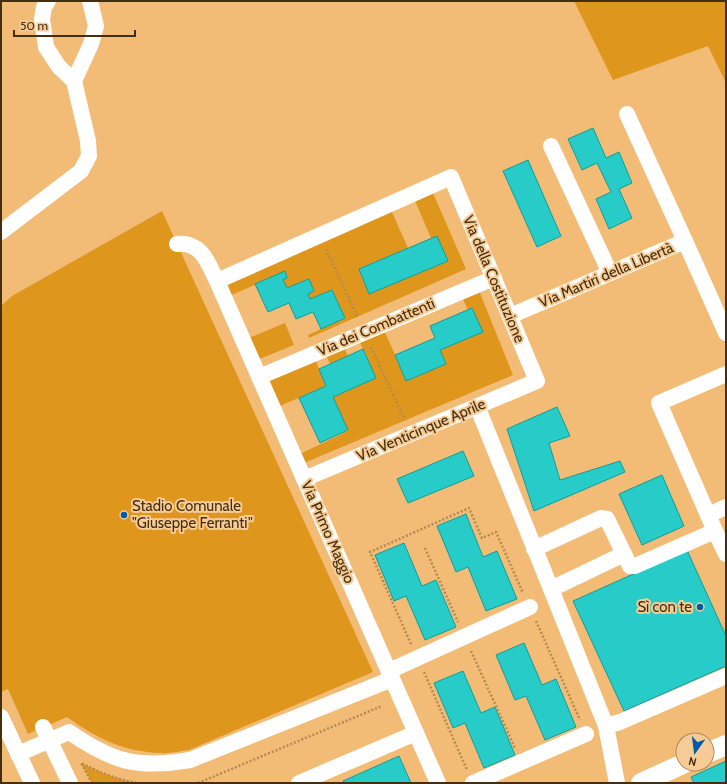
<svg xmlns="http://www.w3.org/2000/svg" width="727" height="784" font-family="Cabin,sans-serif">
	<rect width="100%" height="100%" fill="#f2bc76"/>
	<g fill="#df961d">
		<polygon points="574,1 726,1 726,83 708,46 613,80"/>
		<polygon points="433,193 466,269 309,338 308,335 345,318 332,290 310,299 308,294 314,291 309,279 287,288 283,280 287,278 285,272 229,296 226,289 228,282 391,210 408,248 431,238 415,201"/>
		<path d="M 162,211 L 373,672 L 189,750 C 180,751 170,754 161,753 C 124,752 96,738 67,717 L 28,734 L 8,689 L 1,692 L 1,306 L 12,296 Z"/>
		<polygon points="478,288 513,375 304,463 300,454 348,431 333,397 376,378 358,338 383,328 407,381 446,364 440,350 482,332 473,309 468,310 461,295"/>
		<polygon points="285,323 294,345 262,358 259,358 249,338"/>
		<polygon points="343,345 348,356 330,364 325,353"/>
		<polygon points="315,359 326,386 280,406 269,381"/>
		<path d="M 81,763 C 99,772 118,780 138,783 L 92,783 Z"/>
	</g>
	<g fill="#27cbc8" stroke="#0d9e9c">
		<polygon points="593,128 606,158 619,152 632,183 619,189 632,218 609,229 596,199 611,192 597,163 582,170 568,139"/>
		<polygon points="528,160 561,236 537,247 503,171"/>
		<polygon points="437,236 448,261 369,294 359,269"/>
		<polygon points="285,271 287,278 283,280 287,288 309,279 314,291 308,294 310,299 332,290 345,318 321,329 313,312 296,319 289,303 268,312 255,284"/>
		<polygon points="472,308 483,332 440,350 446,364 406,381 395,355 435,338 430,326"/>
		<polygon points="363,349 376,378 333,397 348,430 320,443 299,398 326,386 319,369"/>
		<polygon points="557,407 570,436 549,443 560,480 620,461 625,472 534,511 507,429"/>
		<polygon points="463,451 474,476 408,503 397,479"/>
		<polygon points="662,475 684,526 642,545 619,494"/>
		<polygon points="466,514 483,557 497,551 517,599 486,611 468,567 456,572 437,526"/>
		<polygon points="404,543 422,586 436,580 456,627 425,640 406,596 394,601 375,555"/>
		<polygon points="687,550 726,636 726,666 624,711 573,601"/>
		<polygon points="524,643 542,685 556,679 576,727 545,740 526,696 515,700 496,655"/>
		<polygon points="463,671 481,713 495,707 515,755 484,768 465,723 453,728 434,683"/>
		<polygon points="399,756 411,783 344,783 343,781"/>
		<polygon points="726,761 726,783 694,783 691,777"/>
	</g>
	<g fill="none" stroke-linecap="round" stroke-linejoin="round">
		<g stroke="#b48a52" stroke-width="2.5" stroke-dasharray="2 2" stroke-linecap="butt">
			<polyline points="326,249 358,318"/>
			<polyline points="371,347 405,420"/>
			<polyline points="425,548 458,622"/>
			<polyline points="536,621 580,720"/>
			<polyline points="411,644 370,552 469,508 482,538 496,532 523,593"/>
			<polyline points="471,651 515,748"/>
			<polyline points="424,672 467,770"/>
			<path d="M 92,783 L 81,763 C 99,772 118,780 138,783"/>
			<polyline points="198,783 382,706"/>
		</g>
		<g stroke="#fff" stroke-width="16">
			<polyline points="74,81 91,44 96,26 90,1"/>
			<polyline points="551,146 610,273"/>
			<polyline points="1,232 81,171 89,156 88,141 74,81 59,67 46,47 42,19 44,7 48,1"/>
			<polyline points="685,241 726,333"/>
			<path d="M 177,244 C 201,241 208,263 217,281 L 438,783"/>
			<polyline points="217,281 451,177 537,381 304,479"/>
			<polyline points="510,316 685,241 627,114"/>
			<polyline points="259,377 494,278"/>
			<polyline points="477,406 551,589 624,554 607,519 601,518 534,549"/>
			<polyline points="708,515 726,507"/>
			<polyline points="715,531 659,403 726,374"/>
			<polyline points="624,554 630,566 635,566 715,531 726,554"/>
			<polyline points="551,589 606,726 617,783"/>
			<polyline points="389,671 530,607"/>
			<polyline points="1,717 32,783"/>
			<polyline points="606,726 620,722 726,676"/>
			<polyline points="43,727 70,783"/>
			<path d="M 18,754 L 69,732 C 113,762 137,769 190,760 L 392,679"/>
			<polyline points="299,783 416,733"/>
			<polyline points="473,783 586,734"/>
		</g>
		<g stroke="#fff" stroke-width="20">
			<polyline points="707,753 726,745"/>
			<polyline points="641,783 683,764"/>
		</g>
	</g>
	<g fill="#005caa" stroke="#f7cb95" stroke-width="1.5">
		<circle cx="124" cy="515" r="4"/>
		<circle cx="700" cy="607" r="4"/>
	</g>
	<g text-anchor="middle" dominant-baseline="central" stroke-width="4" stroke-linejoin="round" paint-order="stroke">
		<g font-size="15" fill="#432e10" stroke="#f7cb95">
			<text transform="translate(606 275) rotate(-23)">Via Martiri della Libertà</text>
			<text transform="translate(494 279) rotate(67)">Via della Costituzione</text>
			<text transform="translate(376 327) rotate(-23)">Via dei Combattenti</text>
			<text transform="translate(421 430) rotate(-23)">Via Venticinque Aprile</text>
			<text transform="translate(328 532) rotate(66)">Via Primo Maggio</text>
		</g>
		<g font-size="15" fill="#432e10" stroke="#f7cb95" text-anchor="start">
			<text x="132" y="506">Stadio Comunale<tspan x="132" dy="17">"Giuseppe Ferranti"</tspan></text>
			<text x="692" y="607" text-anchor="end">Sì con te</text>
		</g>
	</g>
	<rect width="727" height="784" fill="none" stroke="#432e10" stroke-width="4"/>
	<g transform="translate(695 752) rotate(194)"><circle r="19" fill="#f7cb95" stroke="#af8c60"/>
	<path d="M0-3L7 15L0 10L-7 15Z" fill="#005caa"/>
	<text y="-6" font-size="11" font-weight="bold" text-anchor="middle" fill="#432e10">N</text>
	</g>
	<path d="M14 30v6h121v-6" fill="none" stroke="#432e10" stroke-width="2"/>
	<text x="20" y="30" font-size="12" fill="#432e10" stroke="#f7cb95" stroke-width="3" paint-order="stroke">50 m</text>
</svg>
